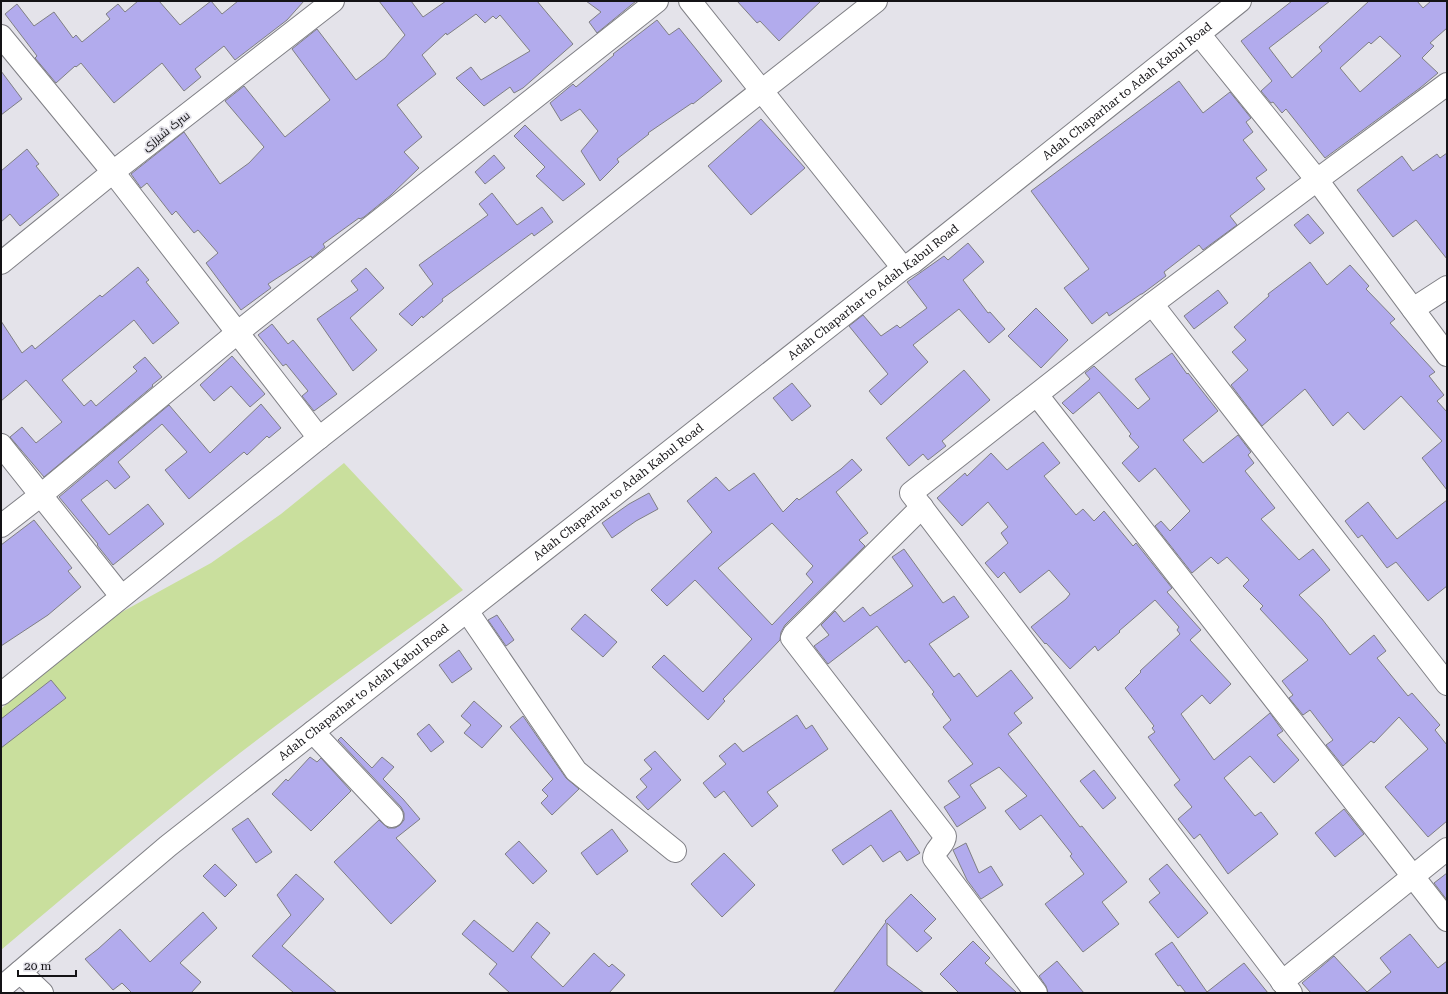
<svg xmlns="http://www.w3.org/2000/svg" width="1448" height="994" font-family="'Roboto Serif',Cairo,serif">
	<rect width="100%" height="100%" fill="#e4e3ea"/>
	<path fill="#c9df9d" d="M 344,463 L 463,590 C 380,649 297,708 217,771 C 144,829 72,890 1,950 L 1,709 L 62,654 L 120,613 L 211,563 L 281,514 Z"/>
	<g fill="#b2abed" stroke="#7f7f84" fill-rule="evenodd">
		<polygon points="138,1 159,1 180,25 211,1 222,14 238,1 304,1 287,20 235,60 224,46 195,69 201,77 184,91 162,63 114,103 81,63 76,67 75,66 56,83 35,58 37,56 5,14 17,4 34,26 54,12 73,38 76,35 82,42 110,19 106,14 118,4 125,12"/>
		<polygon points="379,1 411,1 423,17 446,1 537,1 573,44 523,88 514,93 510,87 484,106 456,78 471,67 481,80 530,51 500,15 496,19 493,16 485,23 476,14 447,35 446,33 422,55 436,74 397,105 422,137 404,152 419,168 391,195 364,217 360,219 359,218 323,244 325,247 312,258 311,256 268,284 271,288 241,310 206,263 218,253 198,230 194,233 176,211 172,215 147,183 141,188 131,174 184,132 220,184 249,163 264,147 225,101 244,86 285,137 330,100 292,49 317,29 356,80 385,58 405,35"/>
		<polygon points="586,1 636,1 597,33 589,22 601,12"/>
		<polygon points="737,1 821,1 779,41 760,21 757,23"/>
		<path d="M 1292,1 L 1330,1 L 1269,48 L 1292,78 L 1322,51 L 1319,47 L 1369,1 L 1417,1 L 1423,8 L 1431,1 L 1447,1 L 1447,28 L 1430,43 L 1434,46 L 1422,58 L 1438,73 L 1420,88 L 1325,158 L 1286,109 L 1282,113 L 1273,102 L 1271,103 L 1261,91 L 1272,81 L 1241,41 ZM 1380,36 L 1401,56 L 1360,92 L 1340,68 L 1369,42 L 1371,44 Z"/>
		<polygon points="657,20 669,35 679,28 722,81 693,104 692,103 648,133 649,134 617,159 619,162 600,181 581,151 598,131 580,109 561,121 550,103 573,84 576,87 614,55 613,54"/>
		<polygon points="1,71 22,99 1,115"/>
		<polygon points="1179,81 1203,113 1230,92 1251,118 1246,122 1253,132 1243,140 1267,170 1256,178 1265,189 1230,216 1237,225 1203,250 1199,245 1164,272 1166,276 1142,294 1141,294 1109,316 1107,312 1092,324 1064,288 1089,269 1031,191"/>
		<polygon points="761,119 805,168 751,215 708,166"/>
		<polygon points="525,125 585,184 563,201 536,176 545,167 514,136"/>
		<polygon points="27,149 39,164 36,166 59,195 20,226 10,214 1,222 1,171"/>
		<polygon points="1447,153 1447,259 1416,220 1393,237 1357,190 1402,156 1413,171 1437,154 1440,158"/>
		<polygon points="494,155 505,168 485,184 475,172"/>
		<polygon points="492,193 517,225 542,207 553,222 534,236 532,233 442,299 443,301 423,318 422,316 412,326 399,314 433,284 419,265 488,215 479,204"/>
		<polygon points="1308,214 1324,233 1310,244 1294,225"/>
		<polygon points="968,243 984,262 963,280 988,313 990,312 1005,329 989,343 959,309 913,345 928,362 881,405 869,391 888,374 849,326 863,315 881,336 897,325 900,328 927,308 907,282 944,256 948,260"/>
		<polygon points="1310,262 1327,285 1350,265 1369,286 1366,289 1395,319 1390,323 1435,372 1429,376 1444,395 1437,401 1447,412 1447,490 1422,458 1442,441 1401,396 1364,430 1348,412 1333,426 1305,389 1262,426 1231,385 1248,370 1232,352 1246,340 1234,327 1269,296 1268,294"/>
		<polygon points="138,267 149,280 146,282 179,323 153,344 134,320 62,380 84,406 91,400 96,406 137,371 133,367 145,357 162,377 152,385 153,386 44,477 10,437 22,427 36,443 62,422 26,380 1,401 1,321 22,353 32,345 35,349 100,295 102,297"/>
		<polygon points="366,268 384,288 350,318 377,350 353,371 317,319 358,290 351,281"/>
		<polygon points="1218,290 1228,303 1194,329 1184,316"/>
		<polygon points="1036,308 1068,340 1041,368 1008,336"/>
		<polygon points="272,324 288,344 293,340 298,346 337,394 314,411 302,396 308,391 286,364 283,366 258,335"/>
		<polygon points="1172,353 1187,374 1188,373 1218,411 1183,440 1203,463 1238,435 1251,452 1248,455 1254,463 1245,471 1275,508 1261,519 1299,560 1313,549 1330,570 1299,595 1322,619 1350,655 1374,635 1386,651 1377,658 1408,696 1412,693 1440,725 1435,730 1447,745 1447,821 1428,837 1385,787 1428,749 1399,717 1374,743 1371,741 1343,766 1326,745 1333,740 1310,710 1303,715 1289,698 1293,695 1282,681 1308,660 1260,609 1263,606 1243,586 1249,580 1227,557 1218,564 1211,557 1192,573 1155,526 1161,521 1170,531 1190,511 1155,468 1139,482 1122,463 1139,447 1129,436 1131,434 1099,392 1073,414 1062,403 1090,379 1085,373 1094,366 1138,409 1150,399 1135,379"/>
		<polygon points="232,356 265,394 250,407 231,386 214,401 200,385"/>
		<polygon points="964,370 990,400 942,441 946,446 928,460 923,454 909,466 886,438"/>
		<polygon points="792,383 811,406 792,421 773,398"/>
		<polygon points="261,404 281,428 269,438 267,436 247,455 244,452 189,499 165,470 187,452 162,424 118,462 130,477 115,489 107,480 81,500 109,535 148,504 164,524 113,565 97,545 98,544 59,497 169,405 210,453"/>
		<polygon points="1043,442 1060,463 1044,476 1076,515 1083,509 1094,521 1104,511 1133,546 1136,543 1172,588 1167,592 1201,630 1190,640 1231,684 1210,704 1202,695 1181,714 1214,760 1270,713 1283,731 1277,735 1299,760 1274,783 1250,756 1224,778 1255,816 1261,812 1278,834 1228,874 1200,834 1194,839 1178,819 1192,807 1174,785 1180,780 1148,737 1155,732 1152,728 1154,726 1125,688 1141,672 1140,671 1180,634 1177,630 1179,627 1155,600 1119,631 1120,632 1098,651 1095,646 1070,669 1046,643 1045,644 1031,627 1066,599 1070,594 1049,570 1020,593 1004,572 998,578 985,563 1008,543 1001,533 1008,527 988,502 962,526 937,498 965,473 967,476 991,453 1007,470"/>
		<path d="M 852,459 L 862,470 L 836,492 L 868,533 L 859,540 L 865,546 L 785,625 L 781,632 L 780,640 L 723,699 L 725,701 L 708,720 L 652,667 L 664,655 L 703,692 L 752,639 L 695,580 L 667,606 L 651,590 L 712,532 L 687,501 L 716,477 L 729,491 L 754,473 L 783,512 L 797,498 L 799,500 L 841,469 ZM 772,523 L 813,566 L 806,574 L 813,582 L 772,625 L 718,568 Z"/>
		<polygon points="649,493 658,509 636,521 612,538 602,523 629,504"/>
		<polygon points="1447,500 1447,586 1428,601 1396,562 1387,568 1362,535 1358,538 1345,521 1368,502 1397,539"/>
		<polygon points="34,520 72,568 68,571 81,587 48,615 1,646 1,545"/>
		<polygon points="904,549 943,603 954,596 969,617 929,644 954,677 959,673 977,697 1011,670 1033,698 1014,713 1022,723 1008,734 1080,827 1082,826 1127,882 1102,902 1119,924 1083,952 1045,904 1084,874 1070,856 1072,854 1041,815 1020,830 1005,811 1027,796 999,767 970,785 986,808 957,827 944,807 960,797 948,781 973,764 943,727 951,720 932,694 934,692 909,660 905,663 877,626 828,664 814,646 829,635 821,625 835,611 844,622 863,607 870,616 913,586 892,557"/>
		<polygon points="585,614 617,642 603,657 571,629"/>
		<polygon points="497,615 514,640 506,646 488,620"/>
		<polygon points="459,650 472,669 452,683 439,665"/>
		<polygon points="51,680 66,698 1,748 1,719"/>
		<polygon points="474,701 502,726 482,748 464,733 471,725 461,716"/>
		<polygon points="797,715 806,729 812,725 828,749 767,792 778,806 752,827 724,791 715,798 703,783 726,764 719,756 735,743 743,752"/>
		<polygon points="523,716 566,778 579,789 552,815 541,803 548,796 542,790 553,779 510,727"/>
		<polygon points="429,724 444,742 431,752 417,734"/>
		<polygon points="341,737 372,768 382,757 394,767 383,779 403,799 420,819 396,838 436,881 391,924 334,862 379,820 388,828 395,828 400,825 404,820 404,813 401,807 338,740"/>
		<polygon points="655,751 681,780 648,810 636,797 647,787 640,779 652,769 644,760"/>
		<polygon points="310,757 317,762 321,758 351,791 311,831 272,794 286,779 288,781"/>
		<polygon points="1094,770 1116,798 1103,809 1080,781"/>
		<polygon points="1344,809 1364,834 1335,857 1315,833"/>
		<polygon points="891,810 920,853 907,861 900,851 883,862 871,845 843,865 832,850"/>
		<polygon points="248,818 272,852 256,863 232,829"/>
		<polygon points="612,829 628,851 597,875 581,853"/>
		<polygon points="519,841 547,871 533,884 505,854"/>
		<polygon points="966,843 979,873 991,866 1003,885 981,899 967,880 953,850"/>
		<polygon points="724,853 755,885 722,917 691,884"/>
		<polygon points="215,864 237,885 225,897 203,876"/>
		<polygon points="1167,864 1208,913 1178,938 1149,902 1160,893 1149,879"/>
		<polygon points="1447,873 1447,900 1434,883"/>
		<polygon points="296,874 324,899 282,946 337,993 294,993 252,956 291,915 277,895"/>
		<polygon points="911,894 936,919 924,931 932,938 917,952 887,923 887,965 924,993 833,993 886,922 885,921"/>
		<polygon points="203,912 217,928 180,963 201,982 191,993 132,993 122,983 113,990 85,959 98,949 120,929 150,962"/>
		<polygon points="474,920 513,952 537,922 550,933 531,957 563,987 594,953 609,967 612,964 625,975 609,993 510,993 489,974 497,964 462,934"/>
		<polygon points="1410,934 1438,968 1447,961 1447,993 1311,993 1302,983 1334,956 1367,992 1391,972 1380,958"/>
		<polygon points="973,941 990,958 985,963 1017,993 959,993 940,974"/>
		<polygon points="1172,942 1207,992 1244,963 1268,993 1186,993 1180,985 1178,986 1155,954"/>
		<polygon points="1057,961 1084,993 1048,993 1046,986 1039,976"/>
	</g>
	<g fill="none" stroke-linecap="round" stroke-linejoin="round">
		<g stroke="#808086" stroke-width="24">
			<g id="street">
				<polyline points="690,1 903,268"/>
				<polyline points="1,36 113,172 319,438"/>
				<polyline points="1,263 113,172 333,1"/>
				<polyline points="1152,304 1447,684"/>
				<polyline points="1413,309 1447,287"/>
				<polyline points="1037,395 1447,920"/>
				<polyline points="1,445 121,596"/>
				<path d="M 922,507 L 794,634 L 792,638 L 945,836 C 945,845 934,849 934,858 L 1036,993"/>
				<polyline points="1,526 41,495 237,333 657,1"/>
				<polyline points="467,611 576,771 675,851"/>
				<polyline points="1,694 319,438 876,1"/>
				<polyline points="313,732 392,816"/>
				<polyline points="20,972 42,993"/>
				<polyline points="1282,982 1447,849"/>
				<polyline points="1291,993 911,493 1152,304 1317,180 1447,84"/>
			</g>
		</g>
		<g stroke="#808086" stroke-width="24">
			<g id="secondary">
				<polyline points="1199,34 1317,180 1447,355"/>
				<path id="s1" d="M 1,988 L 168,846 L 903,268 L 913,262 L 1240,1"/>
			</g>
		</g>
		<use href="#street" stroke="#fff" stroke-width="22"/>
		<use href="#secondary" stroke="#fff" stroke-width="22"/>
	</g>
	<g text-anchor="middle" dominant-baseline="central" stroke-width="3.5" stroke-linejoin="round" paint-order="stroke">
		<g font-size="12" fill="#141316" stroke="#e4e3ea">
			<text stroke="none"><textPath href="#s1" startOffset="1440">Adah Chaparhar to Adah Kabul Road</textPath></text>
			<text transform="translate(166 131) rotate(-38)">سرک شیرزی</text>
			<text stroke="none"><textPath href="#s1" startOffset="1116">Adah Chaparhar to Adah Kabul Road</textPath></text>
			<text stroke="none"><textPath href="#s1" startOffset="792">Adah Chaparhar to Adah Kabul Road</textPath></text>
			<text stroke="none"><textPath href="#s1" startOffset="468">Adah Chaparhar to Adah Kabul Road</textPath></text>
		</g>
	</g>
	<rect width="1448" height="994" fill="none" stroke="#141316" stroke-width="4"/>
	<path d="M18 970v6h58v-6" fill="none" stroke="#141316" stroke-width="2"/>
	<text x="24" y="970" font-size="12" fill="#141316" stroke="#e4e3ea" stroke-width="3" paint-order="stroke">20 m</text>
</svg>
